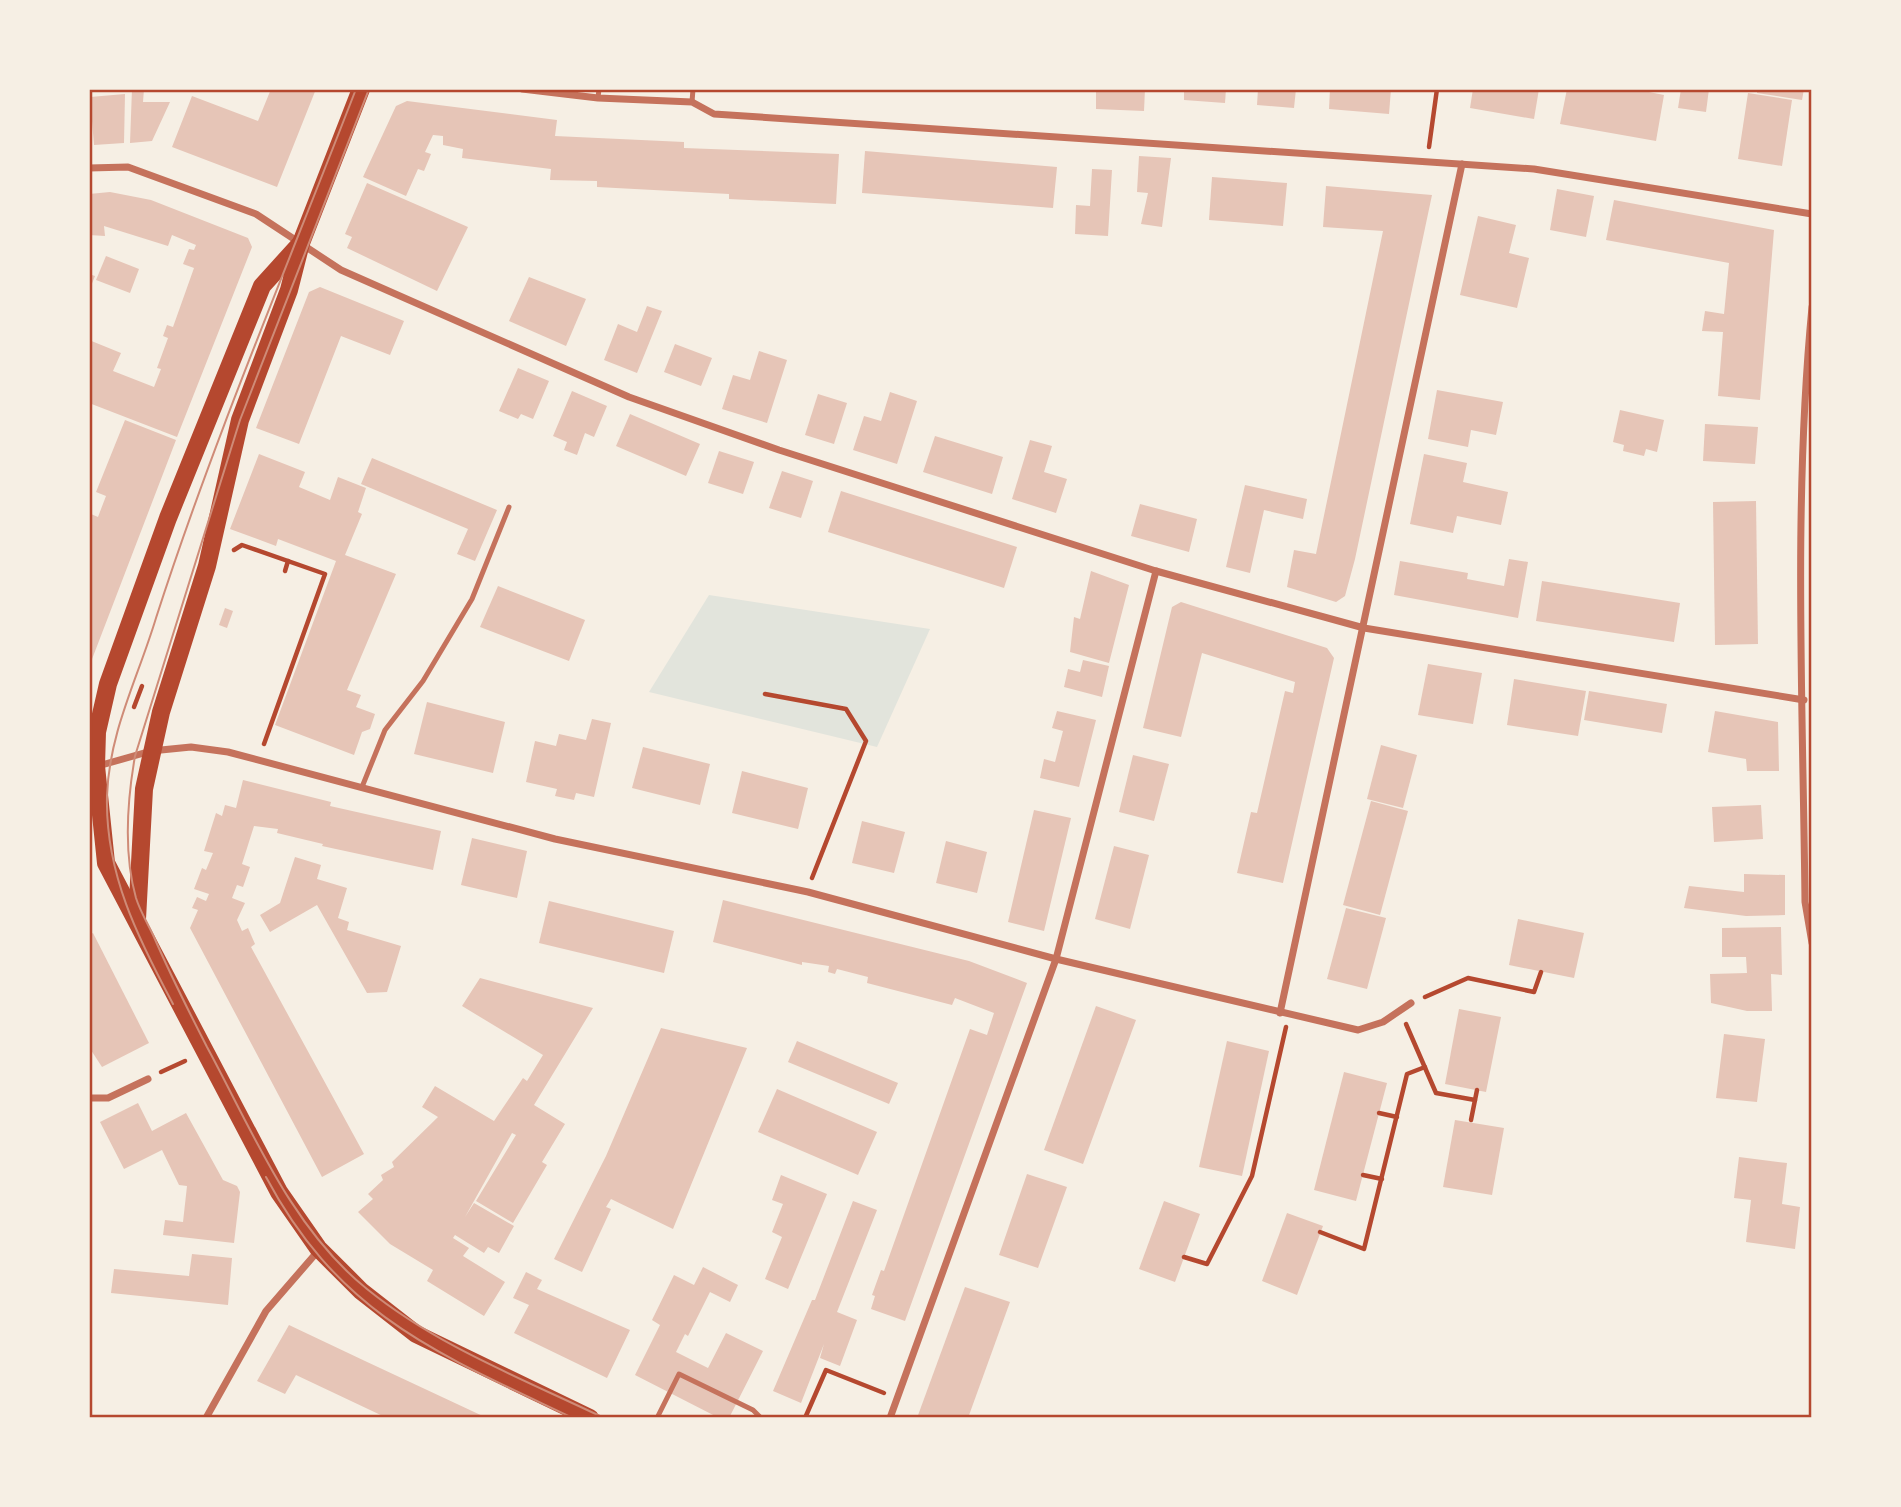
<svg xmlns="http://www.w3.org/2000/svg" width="1901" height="1507" font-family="'Titillium Web',sans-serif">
	<rect width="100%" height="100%" fill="#f6efe4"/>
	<polygon fill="#e2e4dc" points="709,595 930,629 877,747 649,692"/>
	<g fill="#e6c5b7">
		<polygon points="132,89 144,89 143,102 170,102 152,141 130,143"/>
		<polygon points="271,89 316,89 277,187 172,147 192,96 258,121"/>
		<polygon points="1096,89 1145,89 1144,111 1096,109"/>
		<polygon points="1184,89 1226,89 1225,103 1184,100"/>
		<polygon points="1258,89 1296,89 1294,108 1257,105"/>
		<polygon points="1330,89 1391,89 1389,114 1329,109"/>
		<polygon points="1473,89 1539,89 1534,119 1470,108"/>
		<polygon points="1567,89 1634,89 1664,95 1656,141 1560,124"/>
		<polygon points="1681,89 1709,89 1706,112 1678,108"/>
		<polygon points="1757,89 1804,89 1802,100 1757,93"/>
		<polygon points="1748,93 1792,100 1782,166 1738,159"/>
		<polygon points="125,94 124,143 94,145 90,97"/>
		<polygon points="407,101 557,120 555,136 684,142 684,148 839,154 836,204 729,199 729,194 597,187 597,181 550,180 551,169 462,158 463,149 443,145 443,136 433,135 425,152 431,154 429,159 424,171 418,169 406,196 363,177 396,106"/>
		<polygon points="865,151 1057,167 1053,208 862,193"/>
		<polygon points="1139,156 1171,158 1162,227 1141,224 1148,193 1137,192"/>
		<polygon points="1092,169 1112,170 1108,236 1075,234 1076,205 1090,206"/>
		<polygon points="1212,177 1287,183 1283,226 1209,220"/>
		<polygon points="367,183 468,227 437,291 347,248 352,237 345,234"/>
		<polygon points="1326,186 1432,195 1355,559 1345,596 1336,602 1287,587 1294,550 1316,554 1383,231 1323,227"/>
		<polygon points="1557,189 1594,196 1586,237 1550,230"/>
		<polygon points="110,192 151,200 248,238 252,247 177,437 89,403 89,340 121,353 113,371 154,387 161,369 157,368 168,338 163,336 167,325 173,327 194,268 183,264 189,249 194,250 196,245 172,235 168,246 104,226 105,236 89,235 89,194"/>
		<polygon points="1614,200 1774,230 1760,400 1718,396 1723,332 1702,331 1705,311 1724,314 1729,263 1606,240"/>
		<polygon points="1478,216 1516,225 1509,253 1529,258 1517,308 1460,295"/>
		<polygon points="106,256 139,269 130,293 96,280"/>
		<polygon points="89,274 95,276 89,291"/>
		<polygon points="529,277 586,299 566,346 509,321"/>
		<polygon points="320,287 404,321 390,355 341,336 299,444 256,428 309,292"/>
		<polygon points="647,306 662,311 637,373 604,360 618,324 637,332"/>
		<polygon points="675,344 712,358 701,386 664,372"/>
		<polygon points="759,351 787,360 767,423 722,409 733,375 750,380"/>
		<polygon points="518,368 549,381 533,419 521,414 518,419 499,411"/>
		<polygon points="1437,390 1503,402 1496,435 1471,430 1468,447 1428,439"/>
		<polygon points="572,391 607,406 594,437 585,433 577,455 564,450 567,442 553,436"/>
		<polygon points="890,392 917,401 897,464 853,450 864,416 881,421"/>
		<polygon points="818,394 847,403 834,444 805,435"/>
		<polygon points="1620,410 1664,420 1657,452 1646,449 1644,456 1623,451 1624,445 1613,442"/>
		<polygon points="630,414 700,444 686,476 616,446"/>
		<polygon points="125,420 176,440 89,667 89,520 91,514 98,517 106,496 96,492"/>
		<polygon points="1705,424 1758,427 1755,464 1703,461"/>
		<polygon points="935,436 1003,457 992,494 923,472"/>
		<polygon points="1030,440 1052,446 1044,472 1067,479 1056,513 1012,499"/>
		<polygon points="719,451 754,462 743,494 708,483"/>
		<polygon points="259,454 305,472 299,487 330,500 338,477 366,488 358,512 362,514 345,555 396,574 347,690 361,695 356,707 375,714 370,729 362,732 354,755 275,725 336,561 278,539 276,546 230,529"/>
		<polygon points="1424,454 1467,463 1463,482 1508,492 1501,525 1457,516 1453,533 1410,524"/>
		<polygon points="372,458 497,510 475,561 457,554 468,529 361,484"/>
		<polygon points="782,471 813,481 801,518 769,508"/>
		<polygon points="1245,485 1307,499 1303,519 1264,510 1250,573 1226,567"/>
		<polygon points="841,491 1017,547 1004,588 828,532"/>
		<polygon points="1756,501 1758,644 1715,645 1713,502"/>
		<polygon points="1140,504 1197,519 1189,552 1131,536"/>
		<polygon points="1509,559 1528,562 1518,618 1394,595 1400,561 1468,573 1467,579 1504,586"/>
		<polygon points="1091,571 1129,585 1109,663 1070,652 1074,617 1080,619"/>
		<polygon points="1542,581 1680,603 1674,642 1536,621"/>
		<polygon points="498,586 585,620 569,661 480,627"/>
		<polygon points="1181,602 1327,648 1334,658 1283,883 1237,873 1251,812 1257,813 1285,691 1293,693 1295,682 1202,653 1181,737 1143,728 1172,607"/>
		<polygon points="225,608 233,611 227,628 219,625"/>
		<polygon points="1083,660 1109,666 1102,697 1064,687 1068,669 1080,672"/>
		<polygon points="1428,664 1482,673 1473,724 1418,715"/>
		<polygon points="1514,679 1586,691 1578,736 1507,725"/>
		<polygon points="1589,691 1667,704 1662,733 1584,720"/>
		<polygon points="427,702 505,722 493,773 414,754"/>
		<polygon points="1057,711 1096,720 1079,787 1040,778 1044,759 1055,762 1063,731 1052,728"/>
		<polygon points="1715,711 1778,722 1779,771 1747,771 1746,759 1708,752"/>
		<polygon points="592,719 611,723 594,797 576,793 574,800 555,796 557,789 526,782 535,741 556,746 559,734 586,740"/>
		<polygon points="1381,745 1417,755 1403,808 1367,799"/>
		<polygon points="643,747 710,764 700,805 632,788"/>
		<polygon points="1133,755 1169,764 1154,821 1119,812"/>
		<polygon points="742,771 808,788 798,829 732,813"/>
		<polygon points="243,780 331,802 330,806 441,831 433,870 322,846 323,844 277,833 278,829 254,826 242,864 250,867 243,887 237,885 232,898 245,903 237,920 242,931 248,928 255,944 251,947 364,1154 322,1177 190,928 198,910 192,908 197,897 206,901 209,894 194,889 202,868 206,870 213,853 204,851 216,813 222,816 225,805 236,808"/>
		<polygon points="1371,801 1408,811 1380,915 1343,905"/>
		<polygon points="1761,805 1763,839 1714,842 1712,807"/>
		<polygon points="1034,810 1071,818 1044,931 1008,922"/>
		<polygon points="862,821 905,832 894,873 852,863"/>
		<polygon points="472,838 527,851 517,898 461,885"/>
		<polygon points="946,841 987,852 977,893 936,883"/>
		<polygon points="1114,846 1149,855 1130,929 1095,919"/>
		<polygon points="295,857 321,865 317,879 347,888 338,918 349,922 347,930 401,946 387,992 367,993 317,905 270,932 260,915 280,903"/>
		<polygon points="1744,874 1785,875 1785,915 1746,916 1684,908 1689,886 1744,892"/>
		<polygon points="723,900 969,961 1027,983 905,1321 871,1309 875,1296 872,1295 881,1270 884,1271 970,1029 987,1035 994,1013 955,998 952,1005 867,983 868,977 837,969 835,974 828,972 829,966 802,962 802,965 713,942"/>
		<polygon points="549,901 674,931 664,973 539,943"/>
		<polygon points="1346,908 1386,918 1367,989 1327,979"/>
		<polygon points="1518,919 1584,933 1574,978 1509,965"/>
		<polygon points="1781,927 1782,975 1771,974 1772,1011 1747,1011 1711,1003 1710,974 1747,973 1746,957 1722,957 1722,928"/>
		<polygon points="93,933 149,1043 102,1067 89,1047 89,935"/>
		<polygon points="480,978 593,1008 534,1105 565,1124 542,1162 547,1165 513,1223 476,1201 516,1135 512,1133 465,1217 474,1203 514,1226 499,1253 488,1247 484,1253 455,1235 453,1238 469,1248 463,1256 505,1282 484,1316 427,1281 433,1270 390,1244 358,1212 373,1199 368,1194 383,1180 381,1175 394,1167 392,1162 438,1117 422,1107 435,1086 494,1121 523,1078 527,1081 543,1055 462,1006"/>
		<polygon points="1096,1006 1136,1020 1083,1164 1044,1150"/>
		<polygon points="1459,1009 1501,1017 1486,1092 1445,1084"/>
		<polygon points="661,1028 747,1048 673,1229 611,1199 606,1207 611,1209 582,1272 554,1259 606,1156"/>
		<polygon points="1724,1034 1765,1039 1757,1102 1716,1098"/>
		<polygon points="797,1041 898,1083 889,1104 788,1062"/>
		<polygon points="1227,1041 1269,1051 1242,1176 1199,1167"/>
		<polygon points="1344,1072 1387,1083 1356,1201 1314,1190"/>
		<polygon points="777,1089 877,1132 858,1175 758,1132"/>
		<polygon points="138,1103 152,1131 186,1113 223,1180 237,1186 240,1192 234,1243 163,1235 165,1220 183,1222 187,1186 179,1185 162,1150 124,1169 100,1122"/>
		<polygon points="1455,1120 1504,1128 1492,1195 1443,1187"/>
		<polygon points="1739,1157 1787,1163 1782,1204 1800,1207 1795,1249 1746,1242 1751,1200 1734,1198"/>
		<polygon points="1027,1174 1067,1187 1038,1268 999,1255"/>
		<polygon points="781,1175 827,1194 788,1289 765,1279 782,1237 772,1232 783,1204 772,1200"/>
		<polygon points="853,1201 877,1210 837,1312 857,1320 840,1366 820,1358 824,1344 801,1403 773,1391 812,1300 815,1300"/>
		<polygon points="1164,1201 1200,1214 1175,1282 1139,1269"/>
		<polygon points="1287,1213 1323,1226 1297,1295 1262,1281"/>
		<polygon points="192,1254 232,1258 228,1305 111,1293 114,1269 189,1276"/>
		<polygon points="703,1267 738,1285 730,1302 710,1292 688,1336 685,1334 676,1352 708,1368 726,1333 763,1351 729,1418 719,1418 635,1375 660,1325 652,1320 674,1275 694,1285"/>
		<polygon points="526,1272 542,1280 537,1289 630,1330 607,1378 514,1333 529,1305 513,1298"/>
		<polygon points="965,1287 1010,1302 968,1418 917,1418"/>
		<polygon points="289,1325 365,1361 487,1418 387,1418 296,1375 285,1394 257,1381"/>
	</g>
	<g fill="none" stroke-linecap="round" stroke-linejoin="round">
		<g stroke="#b5482f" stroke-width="4.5">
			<polyline points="1429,147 1437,89"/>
			<polyline points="234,550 242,545 325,574 264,744"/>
			<polyline points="285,571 288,561"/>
			<polyline points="765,694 846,709 866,741 812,878"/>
			<polyline points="134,707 142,686"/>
			<polyline points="1425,997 1468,978 1534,992 1541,972"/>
			<polyline points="1406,1024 1436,1093 1475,1100"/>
			<polyline points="161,1072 185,1061"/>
			<polyline points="1379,1113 1397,1117"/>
			<polyline points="1471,1120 1477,1090"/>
			<polyline points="1363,1175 1382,1179"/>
			<polyline points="1320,1232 1364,1249 1407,1074 1425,1067"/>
			<polyline points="1184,1257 1207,1264 1252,1176 1286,1027"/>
			<polyline points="805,1418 826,1370 884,1393"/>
		</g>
		<g stroke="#c5725c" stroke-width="5">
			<polyline points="598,98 599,89"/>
			<polyline points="692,102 693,89"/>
			<polyline points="362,787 385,730 423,681 472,599 509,507"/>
			<polyline points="657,1418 679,1374 753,1410 761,1418"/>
		</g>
		<g stroke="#c5725c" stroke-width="7">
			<polyline points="522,89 598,98 692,102 714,114 1534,169 1812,214"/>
			<polyline points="89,168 128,167 256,214 341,270 629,397 779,450 1156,571 1364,628 1804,700"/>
			<path d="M 1812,307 C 1793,504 1803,704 1805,902 L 1812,943"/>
			<polyline points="98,766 151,751 191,747 228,752 555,839 808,892 1056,959 1358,1030 1383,1022 1411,1003"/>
			<polyline points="1280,1013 1462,164"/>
			<polyline points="89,1098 108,1098 148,1079"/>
			<polyline points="206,1418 266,1311 318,1251"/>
			<polyline points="890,1418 1056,959 1156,571"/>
		</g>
		<g stroke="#b5482f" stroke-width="18">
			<polyline points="301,243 262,286 168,518 108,684 97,732 96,766 106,863 279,1192 318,1248 361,1291 416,1334 590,1418"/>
			<polyline points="137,919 144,789 161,712 207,566 240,420 289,290 301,243 361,89"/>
		</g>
		<g stroke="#cf8b77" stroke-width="2">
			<path d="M 369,89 L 240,420 L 135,756 C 127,802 123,852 136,898 C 140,911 148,924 154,937 C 170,974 188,1010 207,1047 C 252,1130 291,1228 367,1289 C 437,1346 523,1379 604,1418"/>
			<path d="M 173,1004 C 138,938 105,873 107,796 C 109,732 138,678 156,618 C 214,438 288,265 356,89"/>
			<path d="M 266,1177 C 340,1316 439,1354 573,1418"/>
		</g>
	</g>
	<rect width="1901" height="1507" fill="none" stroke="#f6efe4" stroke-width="182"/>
	<rect x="91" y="91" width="1719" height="1325" fill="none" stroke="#b5482f" stroke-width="2.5"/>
</svg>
